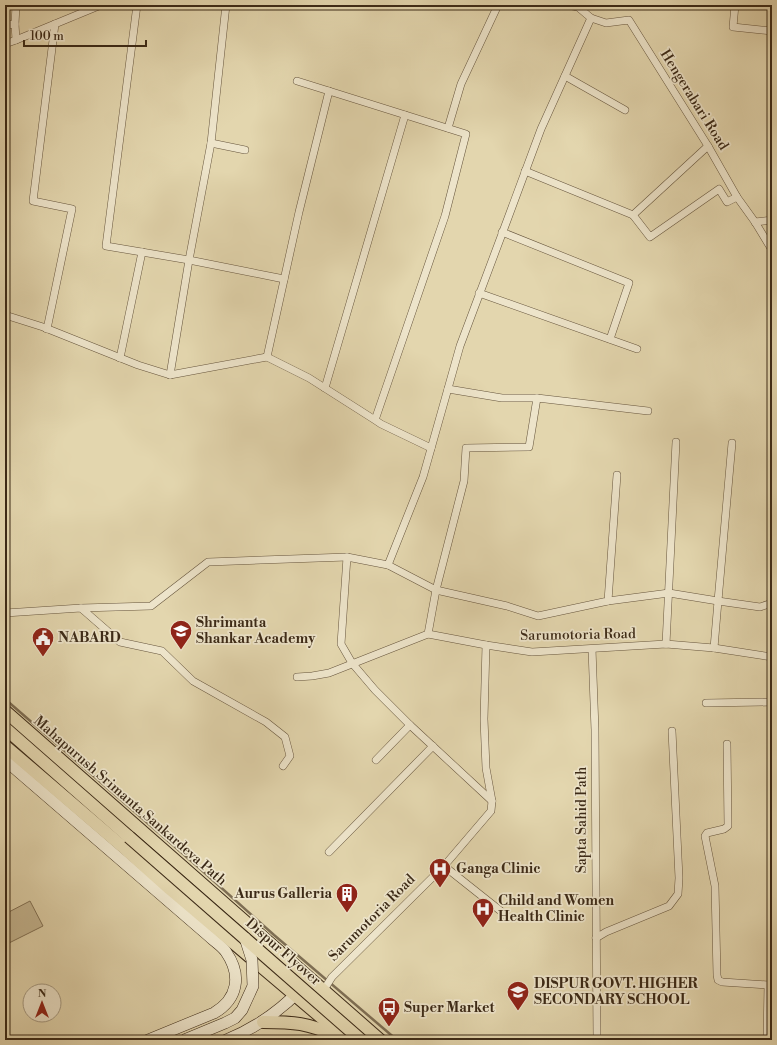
<svg xmlns="http://www.w3.org/2000/svg" width="777" height="1045" font-family="'Libre Bodoni',serif">
	<rect width="100%" height="100%" fill="#e3d6ae"/>
	<filter id="stains"><feTurbulence type="fractalNoise" baseFrequency=".005" numOctaves="4"/><feColorMatrix values="0 0 0 0 .2 0 0 0 0 .09 0 0 0 0 .02 0 0 0 .5 -.17"/></filter>
	<radialGradient id="worn" r=".72"><stop offset=".6" stop-color="#630" stop-opacity="0"/><stop offset="1" stop-color="#630" stop-opacity=".3"/></radialGradient>
	<polygon fill="#c7b994" stroke="#827256" points="30,901 43,926 5,945 5,914"/>
	<g fill="none" stroke-linecap="round" stroke-linejoin="round">
		<polyline stroke="#7e6e53" stroke-width="2.5" points="5,699 197,866 274,935 397,1040"/>
		<g stroke="#66553d" stroke-width="8">
			<g id="minor">
				<polyline points="137,5 106,246 189,260 170,375"/>
				<polyline points="226,5 211,143 189,260 284,279"/>
				<polyline points="567,5 578,7 591,18 606,23 629,20 708,146 737,197 755,222 772,250"/>
				<polyline points="735,5 733,27 772,31"/>
				<polyline points="15,24 16,5"/>
				<polyline points="5,25 15,24 16,40 101,5"/>
				<polyline points="5,44 16,40"/>
				<polyline points="565,76 625,110"/>
				<polyline points="297,81 329,91"/>
				<polyline points="448,128 461,84 498,5"/>
				<polyline points="211,143 245,150"/>
				<polyline points="525,171 633,215 708,146"/>
				<polyline points="633,215 650,237 719,189 727,202 737,197"/>
				<polyline points="755,222 772,220"/>
				<polyline points="502,232 629,283 610,339"/>
				<polyline points="479,293 637,349"/>
				<polyline points="5,315 43,327 138,365 170,375 267,357"/>
				<polyline points="47,329 72,209 33,201 55,24"/>
				<polyline points="120,358 142,252"/>
				<polyline points="325,388 405,115"/>
				<polyline points="448,389 502,398 537,398"/>
				<polyline points="375,420 445,216 466,134 329,91 299,212 267,357 309,378 375,420 381,424 431,448"/>
				<polyline points="388,565 436,590 464,481 466,448 529,447 537,398 648,411"/>
				<polyline points="608,601 669,593 718,601 732,443"/>
				<polyline points="81,608 151,606 208,562 347,557"/>
				<polyline points="5,613 81,608 120,642 162,651 193,681 266,722 285,737 290,756 283,766"/>
				<polyline points="666,644 676,442"/>
				<polyline points="486,645 428,634 436,590 507,606 538,616 608,601 617,475"/>
				<polyline points="714,648 718,601 760,607 772,603"/>
				<polyline points="592,649 595,730 597,1040"/>
				<polyline points="297,677 312,676 329,673 428,634"/>
				<polyline points="706,703 772,702"/>
				<polyline points="727,744 728,826 724,829 707,833 705,836 715,886 717,975 718,980 722,982 768,985"/>
				<polyline points="376,760 410,725"/>
				<polyline points="492,801 410,725 375,690 352,663 341,644 347,557 388,565 423,477 460,346 505,226 541,129 591,18"/>
				<polyline points="329,852 433,746"/>
				<polyline points="444,866 507,916"/>
				<polyline points="596,938 606,932 669,906 678,894 679,878 672,731"/>
				<polyline points="323,991 332,977 444,866 491,811 492,801 486,768 484,719 486,645 532,652 666,644 714,648 772,657"/>
				<polyline points="767,1040 768,985 772,985"/>
			</g>
		</g>
		<g stroke="#3c2a17" stroke-width="12">
			<g id="secondary">
				<path d="M 5,760 L 210,937 C 215,942 222,946 226,952 C 242,975 238,999 214,1013 L 148,1040"/>
				<path d="M 226,1040 C 256,1028 279,1012 301,989"/>
			</g>
		</g>
		<g stroke="#3c2a17" stroke-width="14">
			<g id="primary">
				<polyline points="5,711 380,1040"/>
				<polyline points="5,728 129,837"/>
				<polyline points="5,746 123,847 170,889 348,1040"/>
				<path d="M 263,1022 C 295,1022 307,1023 337,1036"/>
			</g>
		</g>
		<use href="#minor" stroke="#ede4ca" stroke-width="7"/>
		<use href="#secondary" stroke="#ede4ca" stroke-width="11"/>
		<use href="#primary" stroke="#e3d6ae" stroke-width="12"/>
		<g stroke="#3c2a17" stroke-width="12" stroke-linecap="butt">
			<polyline id="secondary-bridge" points="184,1040 225,1023 235,1018 242,1010 253,986 252,960 245,938"/>
		</g>
		<g stroke="#3c2a17" stroke-width="14" stroke-linecap="butt">
			<polyline id="primary-bridge" points="129,837 361,1040"/>
		</g>
		<use href="#secondary-bridge" stroke="#ede4ca" stroke-width="11"/>
		<use href="#primary-bridge" stroke="#e3d6ae" stroke-width="12"/>
	</g>
	<defs>
		<g id="school-pin" transform="scale(1.15)"><path d="M0 17L-7.5 6A9.5 9.5 0 1 1 7.5 6Z" fill="#8f2418" stroke="#ede4ca"/><path d="M0-5L7-2L0 1L-7-2ZM-4 1L0 2.5L4 1V4Q0 6-4 4Z" fill="#fff"/></g>
		<g id="civic-pin" transform="scale(1.15)"><path d="M0 17L-7.5 6A9.5 9.5 0 1 1 7.5 6Z" fill="#8f2418" stroke="#ede4ca"/><path d="M-.6-6.5H3V-4.5H.6V-3L4-1V1h2V6H-6V1h2V-1L-.6-3ZM-1.2 2.5V6h2.4V2.5Z" fill="#fff"/></g>
		<g id="hospital-pin" transform="scale(1.15)"><path d="M0 17L-7.5 6A9.5 9.5 0 1 1 7.5 6Z" fill="#8f2418" stroke="#ede4ca"/><path d="M-5-5h3v3.5h4V-5h3V5h-3V1.5h-4V5h-3Z" fill="#fff"/></g>
		<g id="building-pin" transform="scale(1.15)"><path d="M0 17L-7.5 6A9.5 9.5 0 1 1 7.5 6Z" fill="#8f2418" stroke="#ede4ca"/><path d="M-4-6H4V6H1V3H-1V6H-4ZM-2.5-4.3h1.7v1.8h-1.7ZM.8-4.3h1.7v1.8H.8ZM-2.5-1h1.7V.8h-1.7ZM.8-1h1.7V.8H.8Z" fill="#fff"/></g>
		<g id="bus-pin" transform="scale(1.15)"><path d="M0 17L-7.5 6A9.5 9.5 0 1 1 7.5 6Z" fill="#8f2418" stroke="#ede4ca"/><path d="M-5-6H5V4H4V6H2V4H-2V6H-4V4H-5ZM-3.5-4V0h7V-4ZM-3.5 1.2v1.5H-2V1.2ZM2 1.2v1.5H3.5V1.2Z" fill="#fff"/></g>
	</defs>
	<g fill-rule="evenodd">
		<use href="#school-pin" x="181" y="631"/>
		<use href="#civic-pin" x="43" y="638"/>
		<use href="#hospital-pin" x="440" y="869"/>
		<use href="#building-pin" x="347" y="894"/>
		<use href="#hospital-pin" x="483" y="909"/>
		<use href="#school-pin" x="518" y="992"/>
		<use href="#bus-pin" x="389" y="1008"/>
	</g>
	<g text-anchor="middle" dominant-baseline="central" stroke-width="3.5" stroke-linejoin="round" paint-order="stroke">
		<g font-size="14" fill="#3c2a17" stroke="#ede4ca">
			<text transform="translate(694 100) rotate(58)">Hengerabari Road</text>
			<text transform="translate(578 635) rotate(-1)">Sarumotoria Road</text>
			<text transform="translate(130 801) rotate(41)">Mahapurush Srimanta Sankardeva Path</text>
			<text transform="translate(582 820) rotate(-90)">Sapta Sahid Path</text>
			<text transform="translate(372 918) rotate(-45)">Sarumotoria Road</text>
			<text transform="translate(283 952) rotate(41)">Dispur Flyover</text>
		</g>
		<g font-size="14" font-weight="bold" fill="#3c2a17" stroke="#ede4ca" text-anchor="start">
			<text x="196" y="623">Shrimanta<tspan x="196" dy="16">Shankar Academy</tspan></text>
			<text x="58" y="638">NABARD</text>
			<text x="456" y="869">Ganga Clinic</text>
			<text x="332" y="894" text-anchor="end">Aurus Galleria</text>
			<text x="498" y="901">Child and Women<tspan x="498" dy="16">Health Clinic</tspan></text>
			<text x="534" y="984">DISPUR GOVT. HIGHER<tspan x="534" dy="16">SECONDARY SCHOOL</tspan></text>
			<text x="404" y="1008">Super Market</text>
		</g>
	</g>
	<rect width="777" height="1045" fill="none" stroke="#e3d6ae" stroke-width="20"/>
	<rect x="6" y="6" width="765" height="1033" fill="none" stroke="#3c2a17" stroke-width="2"/>
	<rect x="10" y="10" width="757" height="1025" fill="none" stroke="#3c2a17"/>
	<g transform="translate(42 1003)"><circle r="19" fill="#ede4ca" stroke="#a69a82"/>
	<path d="M0-3L7 15L0 10L-7 15Z" fill="#8f2418"/>
	<text y="-6" font-size="11" font-weight="bold" text-anchor="middle" fill="#3c2a17">N</text>
	</g>
	<path d="M24 40v6h122v-6" fill="none" stroke="#3c2a17" stroke-width="2"/>
	<text x="30" y="40" font-size="12" fill="#3c2a17" stroke="#ede4ca" stroke-width="3" paint-order="stroke">100 m</text>
	<rect width="100%" height="100%" filter="url(#stains)"/>
	<rect width="100%" height="100%" fill="url(#worn)"/>
</svg>
